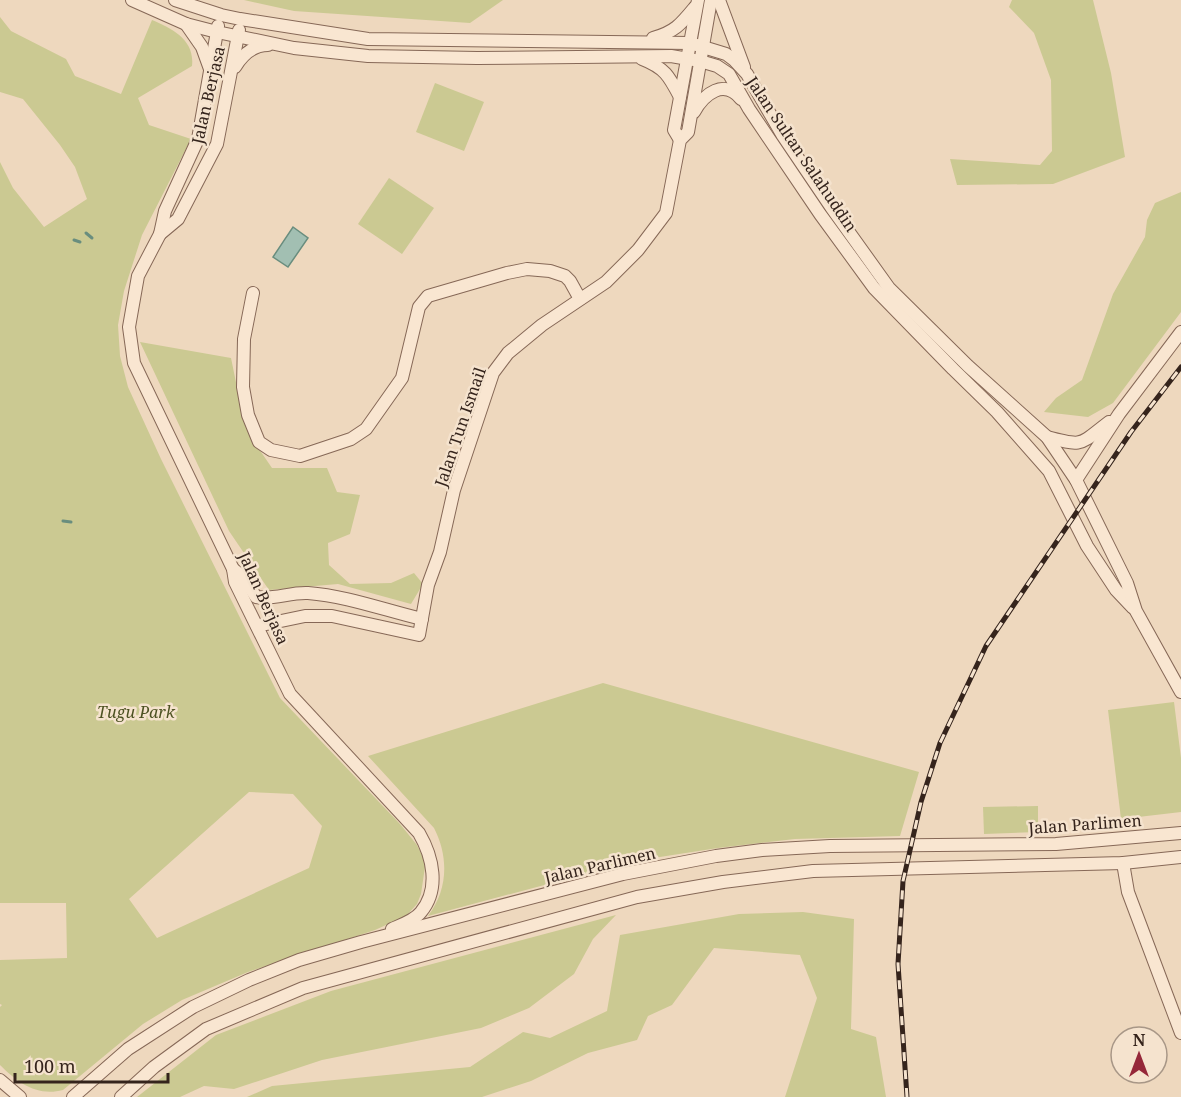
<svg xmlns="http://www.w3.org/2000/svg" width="1181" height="1097" font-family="'Noto Serif',serif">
	<rect width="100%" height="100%" fill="#eed8be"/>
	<g fill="#cbc992" fill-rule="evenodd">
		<polygon points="244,0 503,0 470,23 294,11"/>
		<polygon points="1012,0 1093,0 1111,73 1125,157 1053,184 957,185 950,159 1040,165 1052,151 1051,80 1034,33 1009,7"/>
		<path d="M 0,17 L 11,31 L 66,59 L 75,76 L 121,94 L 152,20 C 173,29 195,40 192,66 L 138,98 L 149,125 L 191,139 L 142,235 L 124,291 L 118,325 L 120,356 L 128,387 L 161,459 L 280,698 L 400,824 L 417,845 L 424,859 L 425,867 L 421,894 L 417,904 L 406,916 L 375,930 L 248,972 L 182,1000 L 143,1024 L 63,1090 C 37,1097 17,1082 0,1065 L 0,1007 L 2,1005 L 0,1004 L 0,960 L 67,958 L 66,903 L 0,903 L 0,162 L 13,188 L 44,227 L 87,199 L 75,167 L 60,145 L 23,99 L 0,92 ZM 249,792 L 293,794 L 322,826 L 309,868 L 157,938 L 129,899 Z"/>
		<polygon points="435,83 484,102 464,151 416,132"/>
		<polygon points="389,178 434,208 402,254 358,224"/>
		<polygon points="1181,192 1181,312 1113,403 1088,417 1044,412 1056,398 1082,380 1113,294 1145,237 1147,220 1155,203"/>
		<polygon points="140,342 231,358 239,397 250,436 272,468 327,468 337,492 360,495 350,534 328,543 329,565 350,584 391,583 414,573 423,584 411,604 338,584 269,590 229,531"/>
		<path d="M 603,683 L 919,772 L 900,836 L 795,839 L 718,848 L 634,861 L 428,916 C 448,890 449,857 434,828 L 368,756 Z"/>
		<polygon points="1174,702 1181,758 1181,812 1121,819 1108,710"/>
		<polygon points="1038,806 1038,832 984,834 983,807"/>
		<polygon points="803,912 854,919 851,1029 876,1037 886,1097 785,1097 817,998 800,955 714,948 672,1005 648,1016 637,1040 588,1053 531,1081 482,1097 247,1097 272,1086 470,1067 523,1032 550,1038 607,1011 620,935 739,914"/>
		<polygon points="616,915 593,939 574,974 529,1008 481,1028 322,1060 234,1089 204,1086 180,1097 137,1097 216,1035 331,991"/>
	</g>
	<polygon fill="#a2bfb2" stroke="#698d7e" stroke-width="1.5" points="293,227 308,238 288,267 273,257"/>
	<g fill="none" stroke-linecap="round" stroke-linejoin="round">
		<g stroke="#698d7e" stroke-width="3">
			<polyline points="86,233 92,238"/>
			<polyline points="74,240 80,242"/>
			<polyline points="63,521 71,522"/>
		</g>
		<g stroke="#866857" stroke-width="14">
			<g id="minor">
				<polyline points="132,0 186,24 217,32 294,48 368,56 477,58 671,56 700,61 717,66 729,74 749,109 820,214 874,288 953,369 997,412 1049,471 1087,546 1116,590 1133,608"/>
				<polyline points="175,0 221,15 240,19 368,39 690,43 726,54 734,60 747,74 783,136 831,207 889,288 968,366 1047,437 1076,480 1127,583 1136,611 1181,692"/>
				<polyline points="719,0 744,67"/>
				<polyline points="186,24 202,47 210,69"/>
				<path d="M 218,26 L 198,139 L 165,211 L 160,234 L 138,276 L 129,327 L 134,363 L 233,569 L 235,582 L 290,694 L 419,833 C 433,857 440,889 421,912 C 415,920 401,925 392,929"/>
				<path d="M 653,38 C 675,32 681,24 695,7"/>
				<path d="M 642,59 C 665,68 669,76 680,97"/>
				<path d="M 235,67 C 243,54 253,45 268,45"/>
				<path d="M 694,112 C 704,94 724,78 741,99"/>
				<polyline points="680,140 674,130 698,0"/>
				<polyline points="160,234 178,219 217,144 239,30"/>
				<polyline points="253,293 244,339 243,387 248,415 259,442 271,450 300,456 351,439 366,429 402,378 419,307 428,296 507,273 527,269 550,271 565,276 570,281 580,299"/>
				<path d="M 1047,437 C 1084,447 1079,445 1109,422"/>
				<polyline points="1076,480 1119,414 1181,332"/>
				<path d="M 233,569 L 243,577 L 256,597 C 274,600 290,592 308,593 C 347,596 384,610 422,619"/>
				<polyline points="257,626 305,616 332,616 419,635 428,585 440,552 454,490 493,373 508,353 542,325 606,282 638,250 666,213 680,140 688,132 711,0"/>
				<polyline points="1123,863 1128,892 1181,1033"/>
				<polyline points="0,1080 20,1097"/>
				<polyline points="73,1097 128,1049 193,1007 249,980 299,960 361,942 623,874 716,856 762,850 830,846 1056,844 1181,833"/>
				<polyline points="121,1097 154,1067 206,1029 303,988 637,897 723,882 813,871 1123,863 1181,857"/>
			</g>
		</g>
		<use href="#minor" stroke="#f9e6d1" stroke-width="12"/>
		<g stroke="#35241c" stroke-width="5">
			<polyline id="rail" points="907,1097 898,964 903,881 921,802 940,743 986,646 1131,432 1181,367"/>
		</g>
		<use href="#rail" stroke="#f5e3ce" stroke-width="3" stroke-dasharray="9" stroke-linecap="butt"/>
	</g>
	<g text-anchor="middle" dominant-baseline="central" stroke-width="5" stroke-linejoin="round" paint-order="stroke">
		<g font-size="16" fill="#35241c" stroke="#f5e3ce">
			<text transform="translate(208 95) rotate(-77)">Jalan Berjasa</text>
			<text transform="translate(802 154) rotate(56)">Jalan Sultan Salahuddin</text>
			<text transform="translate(460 427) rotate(-71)">Jalan Tun Ismail</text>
			<text transform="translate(264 598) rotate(66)">Jalan Berjasa</text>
			<text transform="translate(1085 824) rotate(-4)">Jalan Parlimen</text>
			<text transform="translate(600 865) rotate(-13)">Jalan Parlimen</text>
		</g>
		<g font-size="16" font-style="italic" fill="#4d5222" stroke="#f5e3ce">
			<text x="136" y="712">Tugu Park</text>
		</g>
	</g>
	<g transform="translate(1139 1055)"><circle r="28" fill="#f5e3ce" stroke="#a89787" stroke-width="1.5"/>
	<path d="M0-4.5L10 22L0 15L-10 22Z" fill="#952739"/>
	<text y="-9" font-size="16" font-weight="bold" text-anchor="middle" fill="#35241c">N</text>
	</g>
	<path d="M15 1073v9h153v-9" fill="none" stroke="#35241c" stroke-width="3"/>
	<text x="24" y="1073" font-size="18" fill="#35241c" stroke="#f5e3ce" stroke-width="4.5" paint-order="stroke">100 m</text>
</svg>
